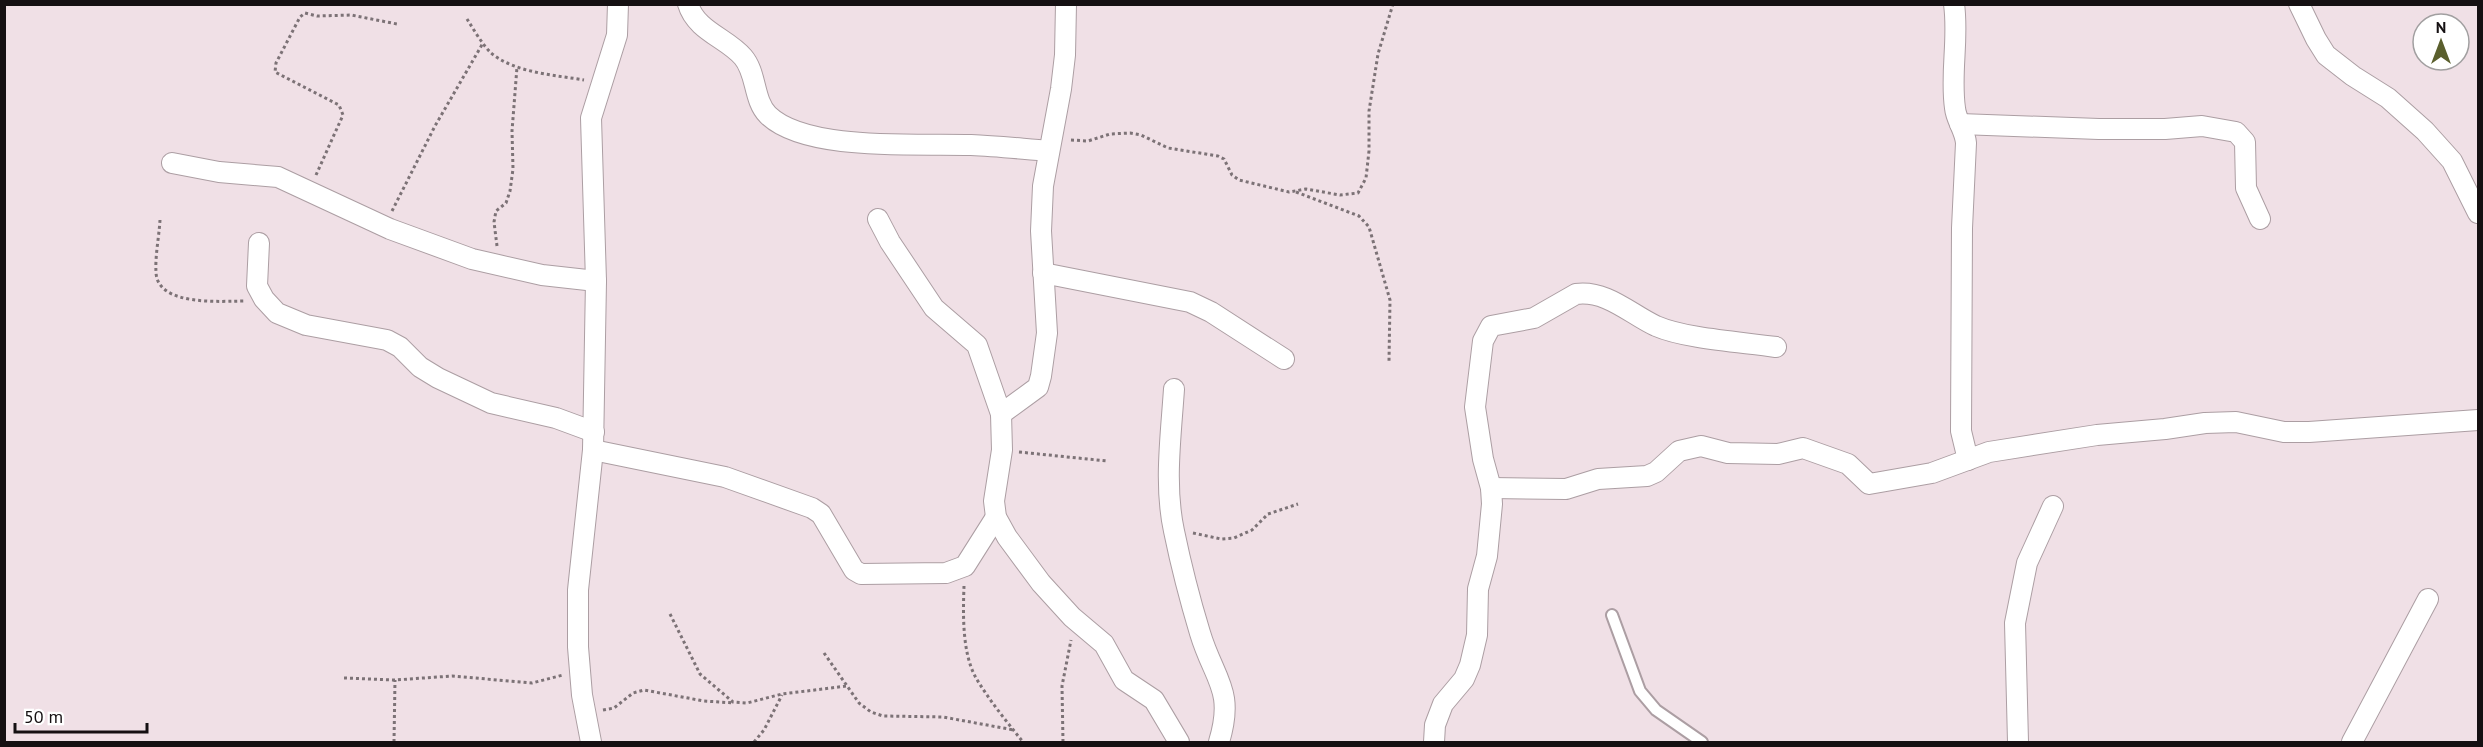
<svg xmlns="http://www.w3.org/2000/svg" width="2483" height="747" font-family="'PT Sans',sans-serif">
	<rect width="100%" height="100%" fill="#f0e0e6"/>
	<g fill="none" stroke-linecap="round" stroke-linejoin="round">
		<g stroke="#ac9ea3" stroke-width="14">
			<polyline id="lane" points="1612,615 1640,691 1656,710 1702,742"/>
		</g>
		<g stroke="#ac9ea3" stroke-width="22">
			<g id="street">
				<path d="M 688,4 C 696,31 727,38 743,57 C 757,73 753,100 768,115 C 806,152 919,143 971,145 C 997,146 1023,149 1049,151"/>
				<path d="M 1954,4 C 1959,39 1950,73 1955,108 C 1956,120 1965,130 1966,143 L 1962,228 L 1961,431 L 1968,460"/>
				<polyline points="2299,4 2316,39 2326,55 2353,76 2388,98 2425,131 2452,161 2478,213"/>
				<polyline points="1960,124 2099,129 2165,129 2202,126 2236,132 2245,142 2246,188 2260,219"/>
				<polyline points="172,163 219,172 278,177 390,229 472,259 542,275 596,281"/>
				<polyline points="878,219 890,242 934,308 977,345 1001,414 1002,450 994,501 996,517 1007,537 1041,583 1072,617 1104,644 1124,680 1154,700 1179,742"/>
				<polyline points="259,243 257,286 264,299 277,313 306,325 387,340 400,347 420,367 438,378 491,403 556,418 594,432"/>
				<polyline points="1043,273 1190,302 1211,312 1284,359"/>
				<path d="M 1174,389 C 1171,435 1164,485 1174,531 C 1181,565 1190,600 1200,633 C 1214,680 1235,689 1219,742"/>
				<polyline points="1001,414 1038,387 1041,376 1047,333 1041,231 1043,186 1061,89 1065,55 1066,4"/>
				<polyline points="593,450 725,477 812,508 821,514 854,570 861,574 946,573 965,566 996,517"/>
				<polyline points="1491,488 1566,489 1598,479 1647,476 1656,472 1679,451 1701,446 1728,453 1778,454 1803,448 1848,464 1869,484 1932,473 1989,452 2097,435 2165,429 2205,423 2236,422 2284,432 2309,432 2478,420"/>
				<polyline points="591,742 582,695 578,647 578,590 593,450 596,281 591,118 617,35 618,4"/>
				<path d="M 1434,742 L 1435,725 L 1443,704 L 1464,679 L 1470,665 L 1477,635 L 1478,589 L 1487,556 L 1492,504 L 1491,488 L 1483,459 L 1475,407 L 1483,341 L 1491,326 L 1534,318 L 1576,294 C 1607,290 1630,314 1656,326 C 1686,339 1742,342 1776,347"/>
				<polyline points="2018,742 2015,623 2027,563 2053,506"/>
				<polyline points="2352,742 2428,599"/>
			</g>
		</g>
		<g stroke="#7c7276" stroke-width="3" stroke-dasharray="3 3" stroke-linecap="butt">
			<path d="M 467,19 C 474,30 482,44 491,53 C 515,73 555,75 584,80"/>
			<polyline points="1071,140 1088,141 1110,134 1130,133 1141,135 1168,148 1218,156 1224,159 1232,175 1239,180 1289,192 1306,189 1340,195 1358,193 1366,178 1369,151 1369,111 1378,54 1393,4"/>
			<polyline points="316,175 343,115 339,105 275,72 276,63 300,17 305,13 317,16 351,15 397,24"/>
			<polyline points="1296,192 1359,216 1369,227 1390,300 1389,361"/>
			<polyline points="392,211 435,126 483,43"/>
			<path d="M 160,220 C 159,237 155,256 156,272 C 157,307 222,301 246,301"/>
			<polyline points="497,246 494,222 496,211 506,203 510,191 513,169 512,131 517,67"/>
			<polyline points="1019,452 1107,461"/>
			<polyline points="1193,533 1221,539 1234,538 1252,530 1268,514 1298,504"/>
			<path d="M 964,586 C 963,614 962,653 976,678 C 989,700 1007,722 1023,742"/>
			<polyline points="670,614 700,674 733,702 747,703 782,694 847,686"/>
			<polyline points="824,653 859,703 871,712 883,716 943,717 1014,730"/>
			<polyline points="344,678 395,680 452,676 532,683 563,675"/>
			<polyline points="603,710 614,708 633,693 644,690 704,701 734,703"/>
			<polyline points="394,742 395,680"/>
			<polyline points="754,742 764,730 782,695"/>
			<polyline points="1063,742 1062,686 1071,640"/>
		</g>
		<use href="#lane" stroke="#fff" stroke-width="10"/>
		<use href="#street" stroke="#fff" stroke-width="20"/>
	</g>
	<rect width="2483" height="747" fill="none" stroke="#151012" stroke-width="12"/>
	<g transform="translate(2441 42)"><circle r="28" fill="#ffffff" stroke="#a19fa0" stroke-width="1.5"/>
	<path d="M0-4.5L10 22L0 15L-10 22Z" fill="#5a5f2d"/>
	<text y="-9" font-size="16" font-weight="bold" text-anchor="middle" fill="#151012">N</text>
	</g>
	<path d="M15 723v9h132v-9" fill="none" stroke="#151012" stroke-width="3"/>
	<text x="24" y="723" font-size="18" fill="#151012" stroke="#ffffff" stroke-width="4.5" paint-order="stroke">50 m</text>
</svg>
